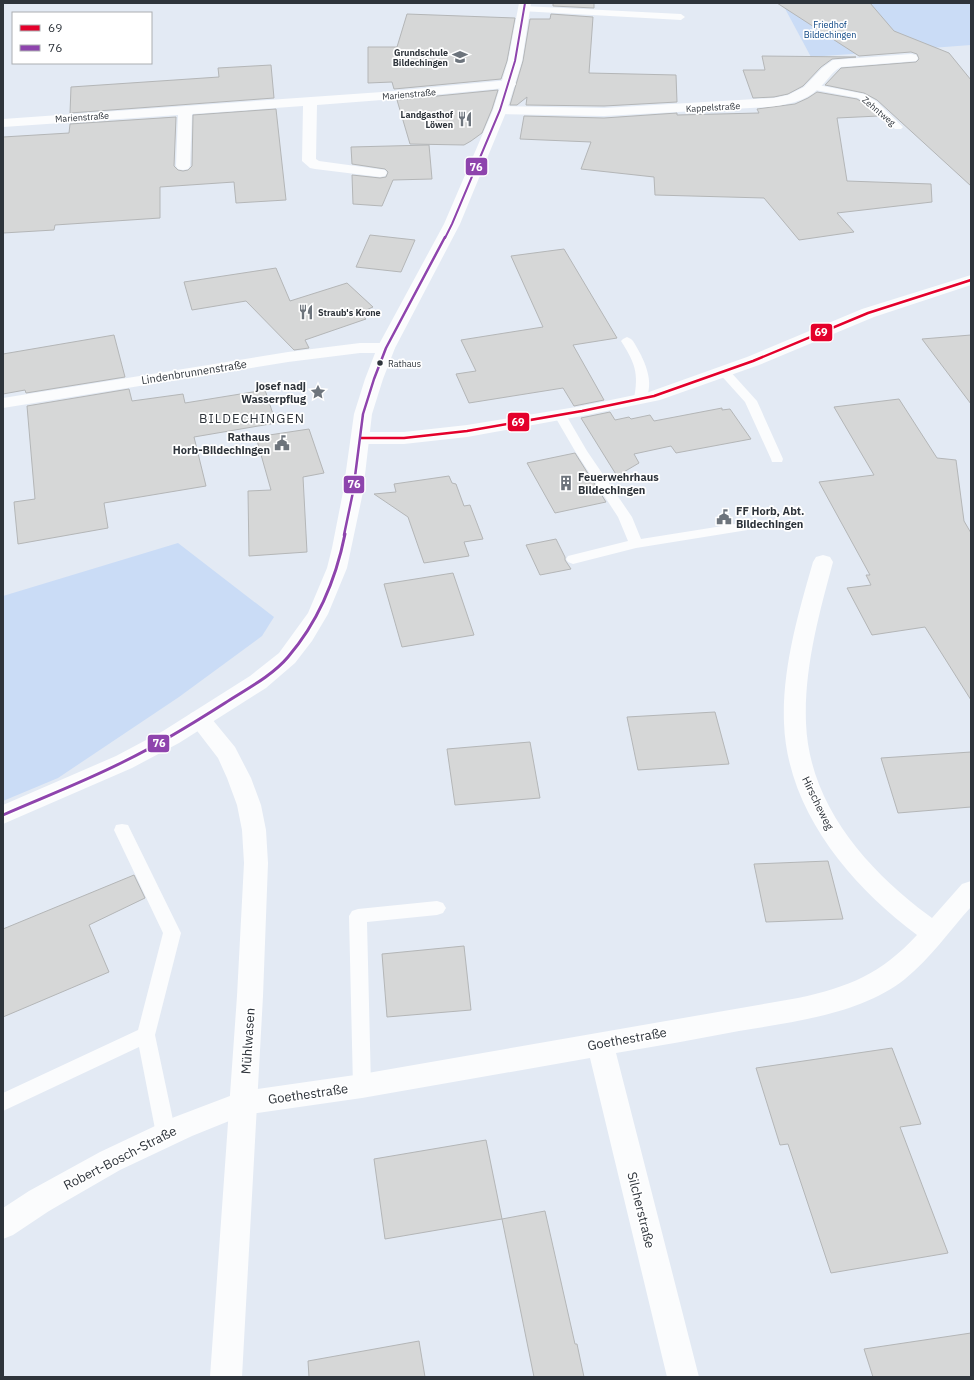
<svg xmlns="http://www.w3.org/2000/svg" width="974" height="1380" font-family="'IBM Plex Sans',sans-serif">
	<rect width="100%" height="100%" fill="#e3eaf4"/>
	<g fill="#cadcf6">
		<polygon points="782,3 971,3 971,45 811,57"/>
		<polygon points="178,543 274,617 262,636 179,697 58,778 3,801 3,596"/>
	</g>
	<g fill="#d6d7d7" stroke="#b4b6b7">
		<polygon points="553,3 594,3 594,8 553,6"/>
		<polygon points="777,3 870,3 894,31 949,53 971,80 971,186 877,100 864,93 825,85 841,68 916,62 919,59 917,54 911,52 859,56"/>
		<polygon points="407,14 515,18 507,61 501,79 394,89 392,82 368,83 368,47 397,47"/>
		<polygon points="551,14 593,17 589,73 676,75 677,102 604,106 526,105 527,97 517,105 510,105 523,61 530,19 550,19"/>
		<polygon points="762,56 856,57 832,59 821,67 803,86 788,94 774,97 753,98 743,70 765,70"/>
		<polygon points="271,65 274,98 70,113 71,87 219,77 218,68"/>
		<polygon points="498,90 492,109 482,133 471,141 464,145 410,144 397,100"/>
		<polygon points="817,92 857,99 869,106 879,116 837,118 847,181 931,184 932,202 837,213 854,232 799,240 764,198 655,195 654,177 581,169 591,142 520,139 524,116 604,118 677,113 677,115 759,113 757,109 795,104 808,98"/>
		<polygon points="276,109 286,200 236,203 234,182 160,187 160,218 55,225 54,230 3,233 3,137 69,133 70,124 176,117 174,166 178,170 183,171 188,170 192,166 193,115"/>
		<polygon points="429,145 432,179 393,180 382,206 353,204 352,175 380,178 386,177 388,172 385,169 352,164 351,147"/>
		<polygon points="370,235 415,240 401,272 356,267"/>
		<polygon points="564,249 617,338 573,345 604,400 574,406 563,388 469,403 456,374 476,371 461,340 543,327 511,256"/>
		<polygon points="276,268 290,301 347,283 373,307 359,313 366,319 305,340 309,348 294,350 246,301 192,310 184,282"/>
		<polygon points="114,335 125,377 26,393 25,390 3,394 3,354"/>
		<polygon points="971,335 971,404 922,339"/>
		<polygon points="129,389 132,401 183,394 185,403 265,390 276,423 194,437 206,486 104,503 108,528 18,544 14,502 35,499 27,406"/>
		<polygon points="899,399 937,458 956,460 964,521 971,533 971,700 925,627 872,635 847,588 871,585 866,575 870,575 819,482 874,475 834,407"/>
		<polygon points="722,408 722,410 730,409 751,439 676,453 671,446 634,454 639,463 617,476 581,418 610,412 615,420 629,417 631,419 650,415 654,421"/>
		<polygon points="309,429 324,473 303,477 307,552 249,556 248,491 271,490 256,437"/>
		<polygon points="575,453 606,502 555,513 527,463"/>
		<polygon points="449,476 452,483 456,484 464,506 470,505 483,539 464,542 469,556 424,563 408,517 374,494 396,492 394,484"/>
		<polygon points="556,539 565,557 565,560 571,569 540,575 526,545"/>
		<polygon points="453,573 474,635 402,647 384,584"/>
		<polygon points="715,712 729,764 638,770 627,717"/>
		<polygon points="530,742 540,798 455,805 447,749"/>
		<polygon points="971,752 971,807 898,813 881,758"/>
		<polygon points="828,861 843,919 766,922 754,864"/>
		<polygon points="134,875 145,898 89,925 109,972 3,1017 3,929"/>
		<polygon points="464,946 471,1010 387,1017 382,954"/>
		<polygon points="892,1048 921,1124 900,1127 948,1253 831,1273 788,1144 780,1145 756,1068"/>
		<polygon points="486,1140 502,1219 385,1239 374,1159"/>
		<polygon points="545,1211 575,1344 577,1344 584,1377 534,1377 502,1219"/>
		<polygon points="971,1333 971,1377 873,1377 864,1349"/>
		<polygon points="419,1341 425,1377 309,1377 308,1361"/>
	</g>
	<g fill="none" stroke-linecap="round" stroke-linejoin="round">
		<g fill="#fbfcfd" fill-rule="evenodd">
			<polygon points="524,6 681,14 685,17 681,20 521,11 520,9"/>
			<polygon points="813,84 864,94 876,101 903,127 901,129 895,129 870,105 858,98 810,89 808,87"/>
			<path d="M 627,337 L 631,339 L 633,341 C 643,357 657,383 644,402 L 636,402 L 634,399 C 639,373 635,363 621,341 L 623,339 Z"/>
			<polygon points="724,368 728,369 757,401 783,459 782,462 772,462 771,459 745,402 718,372 720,369"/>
			<polygon points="560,411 564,412 566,415 587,451 632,517 641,539 760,520 765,521 767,524 765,527 760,528 636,548 573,564 568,562 566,559 568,556 628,541 618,517 575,451 554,415 556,412"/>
			<polygon points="122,824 128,825 181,933 155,1035 176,1134 173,1140 166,1143 159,1140 156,1134 139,1047 3,1111 3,1093 138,1030 163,933 114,830 116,825"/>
			<polygon points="437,901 443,903 446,908 443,913 437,915 367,922 371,1086 369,1092 362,1094 355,1092 353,1086 349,916 352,911 358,909"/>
		</g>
		<g fill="#fbfcfd" fill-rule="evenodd">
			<path d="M 911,54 L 916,55 L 918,58 L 916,61 L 841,67 C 831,72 827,82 818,89 C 805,102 785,105 768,107 L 604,116 L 500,114 L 495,113 L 493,110 L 495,107 L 500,106 L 604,108 L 774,98 L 788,95 L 804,87 L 822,68 L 833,60 Z"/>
			<polygon points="509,80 514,81 516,84 514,87 382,100 317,105 316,159 319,161 385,170 387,173 385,176 380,177 315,169 310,168 302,161 303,106 192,114 190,166 188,169 183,170 178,169 176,166 178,115 3,127 3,119 382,92"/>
			<polygon points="971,275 971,285 874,317 759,365 660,400 582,416 467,437 404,444 361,444 354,442 352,438 354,434 361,432 404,432 467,425 582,406 649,392 747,357 862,309"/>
			<polygon points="360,343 386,343 392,344 395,348 392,352 386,353 360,353 288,362 3,408 3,398 288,352"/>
			<path d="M 823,555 L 830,557 L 833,562 C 819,614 804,668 806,723 C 809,804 866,869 928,915 L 932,918 L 962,884 L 971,881 L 971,907 C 949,931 931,958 905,979 C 861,1014 793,1022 739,1031 C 698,1039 657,1046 616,1053 L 699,1377 L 667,1377 L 590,1058 L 362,1098 L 244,1115 L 192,1136 L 120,1170 L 49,1211 L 13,1235 L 3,1239 L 3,1208 L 29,1191 L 100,1152 L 172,1118 L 243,1091 L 362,1074 L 798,998 C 849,987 881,974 917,935 C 850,885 787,810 784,723 C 782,669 798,614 813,562 L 816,557 Z"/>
		</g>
		<polygon fill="#fbfcfd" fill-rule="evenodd" points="199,711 207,713 235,747 251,778 261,805 266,830 268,863 263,996 242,1377 210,1377 237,996 244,863 242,830 237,805 227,778 218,758 188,719 191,713"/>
		<polygon fill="#fbfcfd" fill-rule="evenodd" points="519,3 531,3 522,61 507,110 460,224 395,348 383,379 372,414 363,492 347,568 328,614 312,641 295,663 266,688 179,743 132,768 3,824 3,805 116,756 163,731 250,676 279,653 308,613 327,568 332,548 343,492 354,414 365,379 377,348 444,224 493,110 508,61"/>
		<g stroke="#fff" stroke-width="5">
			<polyline id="bus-1" points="361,438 404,438 467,431 582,411 654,396 753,361 868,313 971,280"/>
		</g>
		<g stroke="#fff" stroke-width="4">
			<polyline id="bus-2-far2" points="445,238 452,224 500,110 515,61 525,3"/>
		</g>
		<g stroke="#fff" stroke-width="5">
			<polyline id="bus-2-far1" points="344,535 353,492 363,414 374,379 386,348 445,237"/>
		</g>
		<g stroke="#fff" stroke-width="6">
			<path id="bus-2" d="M 3,815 C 44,797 86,781 125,761 C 160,744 192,724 225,703 C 245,690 272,676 288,657 C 318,622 336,579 345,534"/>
		</g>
		<use href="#bus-1" stroke="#e4002b" stroke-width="2.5"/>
		<use href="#bus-2-far2" stroke="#8e44ad" stroke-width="2"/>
		<use href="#bus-2-far1" stroke="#8e44ad" stroke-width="2.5"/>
		<use href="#bus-2" stroke="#8e44ad" stroke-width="3"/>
	</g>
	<defs>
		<g id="school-bare" transform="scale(1.2)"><path d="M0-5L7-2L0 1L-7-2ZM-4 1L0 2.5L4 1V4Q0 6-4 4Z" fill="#6d747c" stroke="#fff" stroke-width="2.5" paint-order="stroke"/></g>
		<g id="restaurant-bare" transform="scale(1.2)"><path d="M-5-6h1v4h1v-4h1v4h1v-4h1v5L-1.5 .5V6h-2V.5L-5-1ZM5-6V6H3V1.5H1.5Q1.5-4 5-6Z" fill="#6d747c" stroke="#fff" stroke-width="2.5" paint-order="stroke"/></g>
		<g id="sight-bare" transform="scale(1.2)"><path d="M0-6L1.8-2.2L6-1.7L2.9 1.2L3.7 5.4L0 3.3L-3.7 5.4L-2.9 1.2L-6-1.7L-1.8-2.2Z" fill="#6d747c" stroke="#fff" stroke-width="2.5" paint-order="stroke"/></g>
		<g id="civic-bare" transform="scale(1.2)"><path d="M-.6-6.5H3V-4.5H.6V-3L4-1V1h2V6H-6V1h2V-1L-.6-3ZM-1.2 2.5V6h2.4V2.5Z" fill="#6d747c" stroke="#fff" stroke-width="2.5" paint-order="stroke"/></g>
		<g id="building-bare" transform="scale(1.2)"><path d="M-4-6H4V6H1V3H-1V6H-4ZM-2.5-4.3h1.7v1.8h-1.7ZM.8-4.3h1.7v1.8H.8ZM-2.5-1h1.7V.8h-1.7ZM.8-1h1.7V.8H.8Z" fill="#6d747c" stroke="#fff" stroke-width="2.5" paint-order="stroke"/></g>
	</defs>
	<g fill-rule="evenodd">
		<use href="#school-bare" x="460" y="57"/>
		<use href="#restaurant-bare" x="465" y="119"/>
		<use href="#restaurant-bare" x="306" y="312"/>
		<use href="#sight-bare" x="318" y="392"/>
		<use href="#civic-bare" x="282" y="443"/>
		<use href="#building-bare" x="566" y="483"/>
		<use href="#civic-bare" x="724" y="517"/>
	</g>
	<circle fill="#2e343b" stroke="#fff" stroke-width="1.5" cx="380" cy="363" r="3.5"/>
	<g text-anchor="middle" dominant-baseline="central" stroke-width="3.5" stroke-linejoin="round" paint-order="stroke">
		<g font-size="9" fill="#084281" stroke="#fff">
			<text x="830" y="24">Friedhof<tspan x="830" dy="10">Bildechingen</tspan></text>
		</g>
		<g font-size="9" font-weight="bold" fill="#2e343b" stroke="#fff" text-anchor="end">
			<text x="448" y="52">Grundschule<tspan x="448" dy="10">Bildechingen</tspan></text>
			<text x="453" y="114">Landgasthof<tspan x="453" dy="10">Löwen</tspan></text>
			<text x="318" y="312" text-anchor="start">Straub's Krone</text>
		</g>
		<g font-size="9" fill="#2e343b" stroke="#fff">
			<text transform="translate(409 94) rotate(-5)">Marienstraße</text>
			<text transform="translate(713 107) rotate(-3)">Kappelstraße</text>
			<text transform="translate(879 111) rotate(40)">Zehntweg</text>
			<text transform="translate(82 117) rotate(-4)">Marienstraße</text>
		</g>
		<g font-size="9" fill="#2e343b" stroke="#fff" text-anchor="start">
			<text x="388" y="363">Rathaus</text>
		</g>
		<g font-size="11" fill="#2e343b" stroke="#fff">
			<text transform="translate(194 372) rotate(-9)">Lindenbrunnenstraße</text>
			<text transform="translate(818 803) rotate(64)">Hirscheweg</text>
		</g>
		<g font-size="11" font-weight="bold" fill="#2e343b" stroke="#fff" text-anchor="end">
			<text x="306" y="386">josef nadj<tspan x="306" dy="13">Wasserpflug</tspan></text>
			<text x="270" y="437">Rathaus<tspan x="270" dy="13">Horb-Bildechingen</tspan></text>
			<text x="578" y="477" text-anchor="start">Feuerwehrhaus<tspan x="578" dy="13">Bildechingen</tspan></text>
			<text x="736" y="511" text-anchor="start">FF Horb, Abt.<tspan x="736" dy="13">Bildechingen</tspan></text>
		</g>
		<g font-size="13" letter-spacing="1" fill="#2e343b" stroke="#fff">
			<text x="252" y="418">BILDECHINGEN</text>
		</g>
		<g font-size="13" fill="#2e343b" stroke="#fff">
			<text transform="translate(627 1039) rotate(-10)">Goethestraße</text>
			<text transform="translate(248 1041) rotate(-86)">Mühlwasen</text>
			<text transform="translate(308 1094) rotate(-8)">Goethestraße</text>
			<text transform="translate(120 1158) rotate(-27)">Robert-Bosch-Straße</text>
			<text transform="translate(641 1210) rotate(76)">Silcherstraße</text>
		</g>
	</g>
	<g stroke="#fff" stroke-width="1.5">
		<rect x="465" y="157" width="23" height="19" rx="4" fill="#8e44ad"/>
		<rect x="810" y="323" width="23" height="19" rx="4" fill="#e4002b"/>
		<rect x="507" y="412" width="23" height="20" rx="4" fill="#e4002b"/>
		<rect x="343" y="475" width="22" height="19" rx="4" fill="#8e44ad"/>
		<rect x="147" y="734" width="23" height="19" rx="4" fill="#8e44ad"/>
	</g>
	<g font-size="11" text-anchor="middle" font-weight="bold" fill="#fff">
		<text x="476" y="171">76</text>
		<text x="821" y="336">69</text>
		<text x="518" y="426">69</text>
		<text x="354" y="488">76</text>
		<text x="159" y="747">76</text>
	</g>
	<rect width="974" height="1380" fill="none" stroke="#2e343b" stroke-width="8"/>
	<rect x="12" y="12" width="140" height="52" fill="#ffffff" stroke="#abaeb1"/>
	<rect x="20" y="25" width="20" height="6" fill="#e4002b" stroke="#abaeb1"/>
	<text x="48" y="32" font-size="12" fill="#2e343b">69</text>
	<rect x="20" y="45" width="20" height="6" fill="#8e44ad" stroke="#abaeb1"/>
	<text x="48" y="52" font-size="12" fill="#2e343b">76</text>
</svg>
